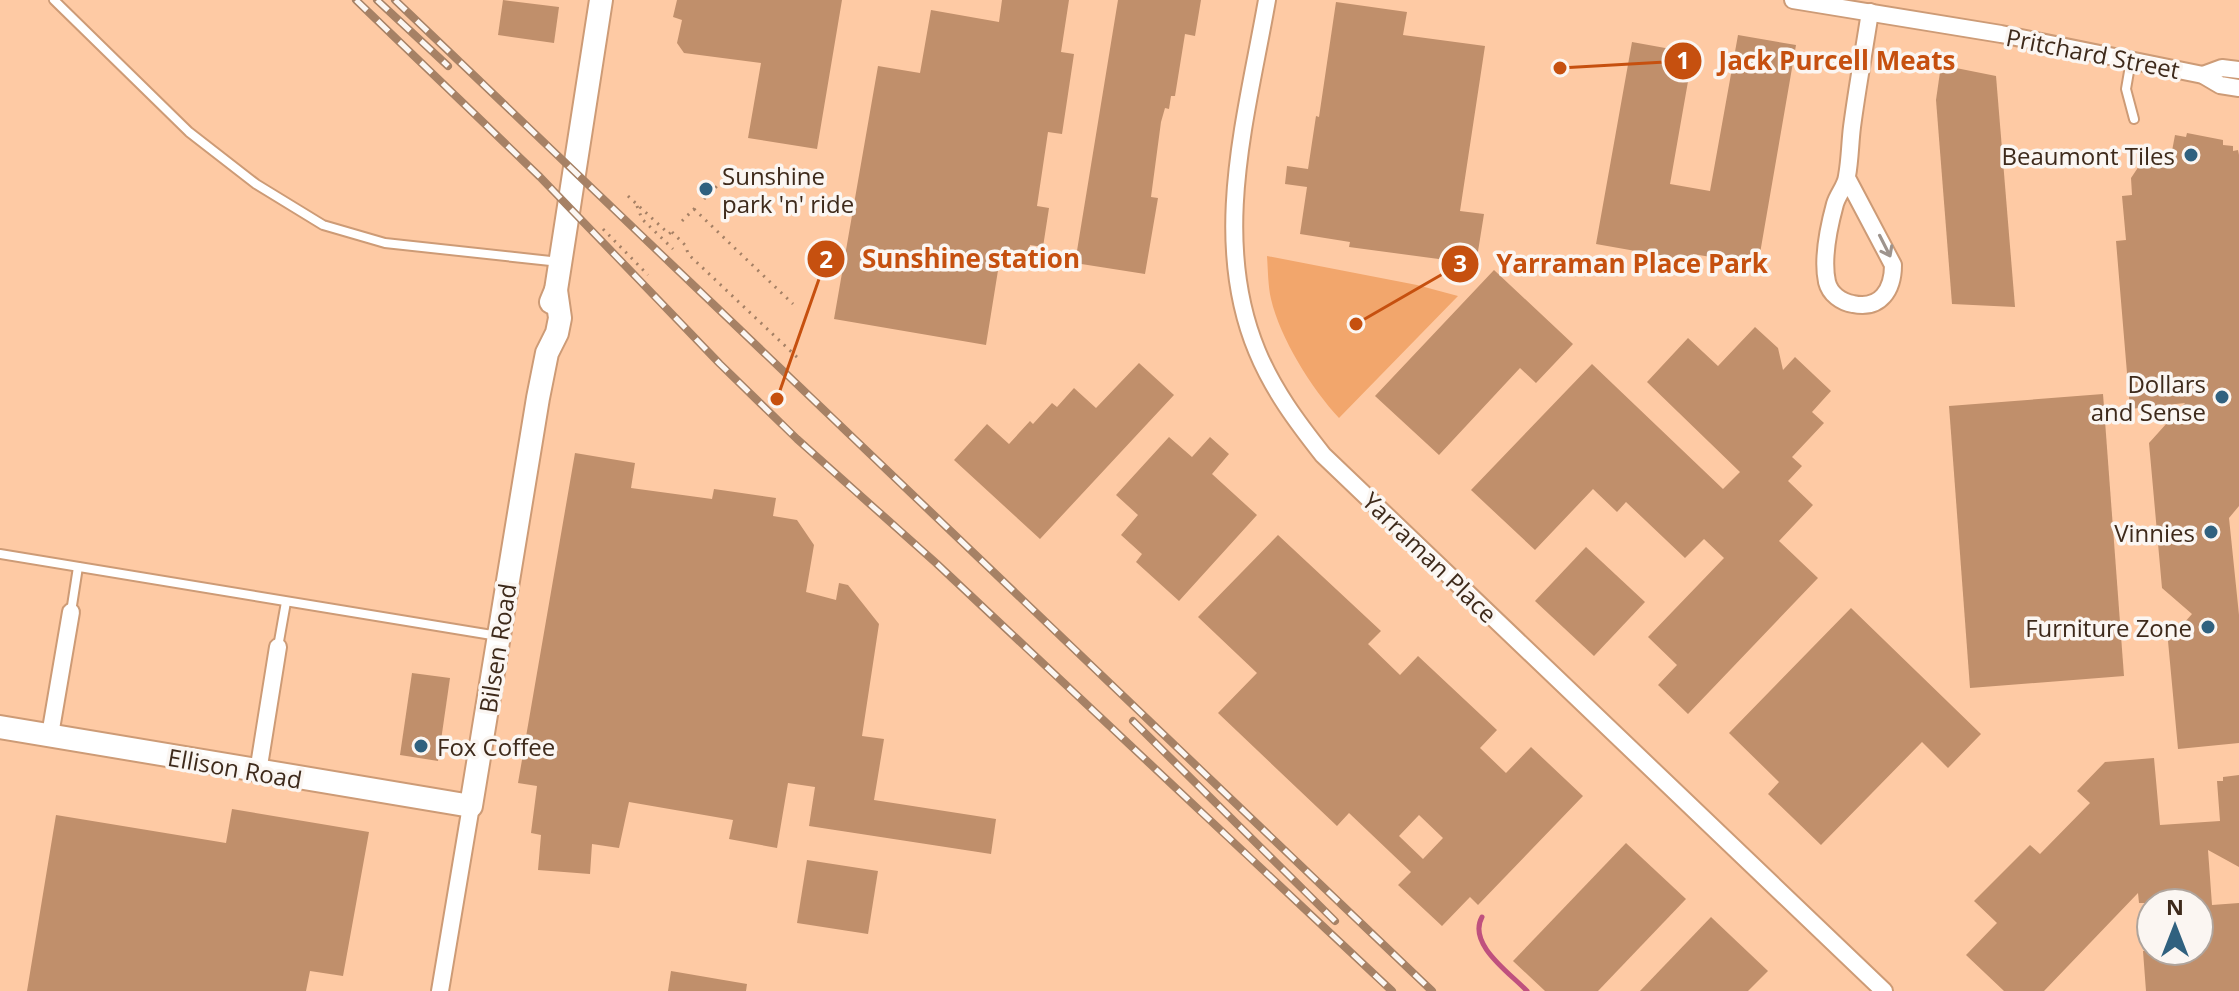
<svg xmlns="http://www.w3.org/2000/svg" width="2239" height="991" font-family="'Open Sans',sans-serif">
	<rect width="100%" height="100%" fill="#fecaa4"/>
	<path fill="#f2a66c" d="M 1267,256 L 1417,285 L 1458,296 L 1339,418 C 1312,389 1280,338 1271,299 C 1268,286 1268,270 1267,256 Z"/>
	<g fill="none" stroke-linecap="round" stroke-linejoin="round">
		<path stroke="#bf517e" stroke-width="5" d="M 1482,917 C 1467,944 1510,973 1527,991"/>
	</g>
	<g fill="#c08f6b" fill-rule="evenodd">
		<polygon points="503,0 559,7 554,43 498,35"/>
		<polygon points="677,0 842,0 817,149 748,138 761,63 684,53 677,43 682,20 673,17"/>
		<polygon points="1002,0 1069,0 1061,52 1074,54 1062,134 1048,132 1037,206 1049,208 1043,247 1030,245 1027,262 1000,258 986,345 834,319 878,66 920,73 931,10 999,22"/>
		<polygon points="1118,0 1201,0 1195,36 1185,34 1175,96 1171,96 1169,109 1165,108 1161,122 1151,197 1158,198 1145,274 1075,263"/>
		<polygon points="1336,2 1407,12 1403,35 1485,46 1460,211 1484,214 1476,264 1349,247 1350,242 1300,234 1307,187 1285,184 1287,166 1308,169 1316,116 1319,117"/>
		<polygon points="1738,35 1796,45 1758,265 1693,254 1692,261 1596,244 1632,42 1693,53 1670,184 1710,191"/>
		<polygon points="1941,65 1996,76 2015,307 1952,304 1936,100"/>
		<polygon points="2187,133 2223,140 2223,145 2233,146 2233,151 2238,150 2239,155 2239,506 2229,518 2239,615 2239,743 2178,749 2168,641 2192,614 2162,588 2149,443 2185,403 2130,409 2116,241 2126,240 2122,196 2132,195 2131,178 2145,157 2172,151 2175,135 2186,137"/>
		<polygon points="1494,270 1573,344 1536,383 1520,368 1439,455 1375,396"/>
		<polygon points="1755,327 1778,348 1783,370 1795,357 1831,391 1812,412 1824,423 1792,457 1802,466 1788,481 1813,505 1779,541 1818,578 1688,714 1658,685 1677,665 1648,637 1724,558 1704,539 1685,558 1626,502 1617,512 1593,489 1535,550 1471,490 1592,364 1723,489 1740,472 1647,382 1688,338 1718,366"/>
		<polygon points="1139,363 1174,395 1040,539 954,460 987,424 1009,444 1030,421 1033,424 1052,403 1057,407 1074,388 1096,408"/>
		<polygon points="2103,394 2124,676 1970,688 1949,406"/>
		<polygon points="1169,437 1192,457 1210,437 1229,454 1212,474 1257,515 1179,601 1136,562 1142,554 1121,535 1138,515 1116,495"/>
		<polygon points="575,453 635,463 631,488 712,499 714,489 776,498 773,516 797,520 814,545 806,592 836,600 839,583 848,585 879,624 862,736 884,739 874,800 996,819 991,854 809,826 815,787 788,783 777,848 729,839 733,820 629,802 619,848 592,844 590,874 538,870 541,835 531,833 537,786 518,783"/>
		<path d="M 1278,535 L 1381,631 L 1368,644 L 1400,675 L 1418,656 L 1497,730 L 1480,748 L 1506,773 L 1531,747 L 1583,796 L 1478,905 L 1470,897 L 1442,926 L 1398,885 L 1411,872 L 1349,813 L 1337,826 L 1218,713 L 1257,673 L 1198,617 ZM 1419,815 L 1443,838 L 1423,859 L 1399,836 Z"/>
		<polygon points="1586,547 1645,602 1594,656 1535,601"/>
		<polygon points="1851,608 1981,734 1948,768 1922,742 1821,845 1768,794 1779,782 1729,733"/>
		<polygon points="412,673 450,678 438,761 400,755"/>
		<polygon points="2154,758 2160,825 2220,821 2217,781 2223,781 2223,777 2239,775 2239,867 2208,850 2212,905 2239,903 2239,991 2146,991 2143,951 2199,951 2199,903 2139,903 2138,893 2044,991 2004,991 1966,955 1997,923 1974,901 2030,845 2040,854 2090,803 2077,791 2105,762"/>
		<polygon points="232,809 369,832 343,976 310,971 306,991 27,991 56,815 226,843"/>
		<polygon points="1626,843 1686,899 1598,991 1545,991 1513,961"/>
		<polygon points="807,860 878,871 868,934 797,923"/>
		<polygon points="1711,917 1768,971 1748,991 1640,991"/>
		<polygon points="671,971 747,984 746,991 668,991"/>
	</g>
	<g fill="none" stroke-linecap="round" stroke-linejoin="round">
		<g stroke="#cd9b76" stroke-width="12">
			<g id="lane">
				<polyline points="54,0 189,132 256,184 323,225 385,243 560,262"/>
				<polyline points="2131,60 2126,89 2134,119"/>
				<polyline points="0,554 498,636"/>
				<polyline points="71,612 78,567"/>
				<polyline points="278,647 286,602"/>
			</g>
		</g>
		<g stroke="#cd9b76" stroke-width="20">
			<g id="street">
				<path d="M 1267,0 C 1247,115 1210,238 1257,351 C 1273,390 1297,422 1323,455 L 1884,991"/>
				<polyline points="1793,0 2001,34 2203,75 2220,85 2239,88"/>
				<polyline points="2203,75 2222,68 2239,70"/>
				<path d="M 1847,178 L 1893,265 C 1893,289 1881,310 1853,304 C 1841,302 1830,294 1827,282 C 1822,259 1829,226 1835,204 C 1838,194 1846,186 1847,176 C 1850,160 1850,143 1852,127 C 1857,89 1864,51 1870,12"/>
				<polyline points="50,735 71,612"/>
				<polyline points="258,772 278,647"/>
				<polyline points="440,991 471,806"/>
			</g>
		</g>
		<g stroke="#cd9b76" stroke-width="26">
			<g id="secondary">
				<polyline points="551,302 556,290 601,0"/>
				<polyline points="0,727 471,806 538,398 547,353 557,333 560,318 556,290"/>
			</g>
		</g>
		<g stroke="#a58065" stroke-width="3" stroke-dasharray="2 6" stroke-linecap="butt">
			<polyline points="628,196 669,234 675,229"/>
			<polyline points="704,199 721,182"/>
			<polyline points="637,206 642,219 673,249"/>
			<polyline points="694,209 793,304"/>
			<polyline points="682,221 697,206"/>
			<polyline points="603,229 648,275"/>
			<polyline points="672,232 686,246 688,254 799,359"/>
		</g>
		<use href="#lane" stroke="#fff" stroke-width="8"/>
		<use href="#street" stroke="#fff" stroke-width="16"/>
		<use href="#secondary" stroke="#fff" stroke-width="22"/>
		<g stroke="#a68165" stroke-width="8">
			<g id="rail">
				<polyline points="356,0 540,177 720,364 797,439 936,563 1392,991"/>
				<polyline points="377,0 448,66"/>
				<polyline points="395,0 1432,991"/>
				<polyline points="1133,721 1335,921"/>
			</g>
		</g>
		<use href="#rail" stroke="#fbf6f2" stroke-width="5" stroke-dasharray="15" stroke-linecap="butt"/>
	</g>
	<defs><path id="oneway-shaft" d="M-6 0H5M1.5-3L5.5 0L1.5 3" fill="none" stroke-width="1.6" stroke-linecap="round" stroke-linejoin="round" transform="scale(2)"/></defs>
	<use stroke="#9e948d" href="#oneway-shaft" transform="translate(1885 246) rotate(63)"/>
	<g fill="#30617f" stroke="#fbf6f2" stroke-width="3">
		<circle cx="2191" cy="155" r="8"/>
		<circle cx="706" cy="189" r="8"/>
		<circle cx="2222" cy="397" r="8"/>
		<circle cx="2211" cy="532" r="8"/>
		<circle cx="2208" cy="627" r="8"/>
		<circle cx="421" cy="746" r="8"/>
	</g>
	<g text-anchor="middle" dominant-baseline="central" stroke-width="7" stroke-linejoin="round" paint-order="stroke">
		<g font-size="24" fill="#3e2a1b" stroke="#fbf6f2">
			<text transform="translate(2093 53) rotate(11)">Pritchard Street</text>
			<text transform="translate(1430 557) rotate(44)">Yarraman Place</text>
			<text transform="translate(497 648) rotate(-81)">Bilsen Road</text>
			<text transform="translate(235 768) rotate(10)">Ellison Road</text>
		</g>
		<g font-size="24" fill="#3e2a1b" stroke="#fbf6f2" text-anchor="end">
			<text x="2175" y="155">Beaumont Tiles</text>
			<text x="722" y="175" text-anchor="start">Sunshine<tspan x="722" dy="28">park 'n' ride</tspan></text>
			<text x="2206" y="383">Dollars<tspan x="2206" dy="28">and Sense</tspan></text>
			<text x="2195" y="532">Vinnies</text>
			<text x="2192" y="627">Furniture Zone</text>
			<text x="437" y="746" text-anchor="start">Fox Coffee</text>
		</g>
	</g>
	<path fill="none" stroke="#c6500f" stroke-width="3" d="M1560 68L1683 61M777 399L826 259M1356 324L1460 264"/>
	<g fill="#c6500f" stroke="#fbf6f2" stroke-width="3">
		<circle cx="1560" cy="68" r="8"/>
		<circle cx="777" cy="399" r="8"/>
		<circle cx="1356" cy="324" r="8"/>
		<circle cx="1683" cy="61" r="20"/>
		<circle cx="826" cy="259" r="20"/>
		<circle cx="1460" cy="264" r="20"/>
	</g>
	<g font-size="24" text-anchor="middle" font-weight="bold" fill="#fff">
		<text x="1683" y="69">1</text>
		<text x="826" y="268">2</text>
		<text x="1460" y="272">3</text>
	</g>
	<g font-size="26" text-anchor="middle" font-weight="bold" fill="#c6500f" stroke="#fbf6f2" stroke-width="7" stroke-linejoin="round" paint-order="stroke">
		<text x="1837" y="70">Jack Purcell Meats</text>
		<text x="971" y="268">Sunshine station</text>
		<text x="1632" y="273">Yarraman Place Park</text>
	</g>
	<g transform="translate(2175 927)"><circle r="38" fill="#fbf6f2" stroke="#afa49c" stroke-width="2"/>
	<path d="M0-6L14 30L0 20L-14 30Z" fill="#30617f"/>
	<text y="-12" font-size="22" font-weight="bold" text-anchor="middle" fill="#3e2a1b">N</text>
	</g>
</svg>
